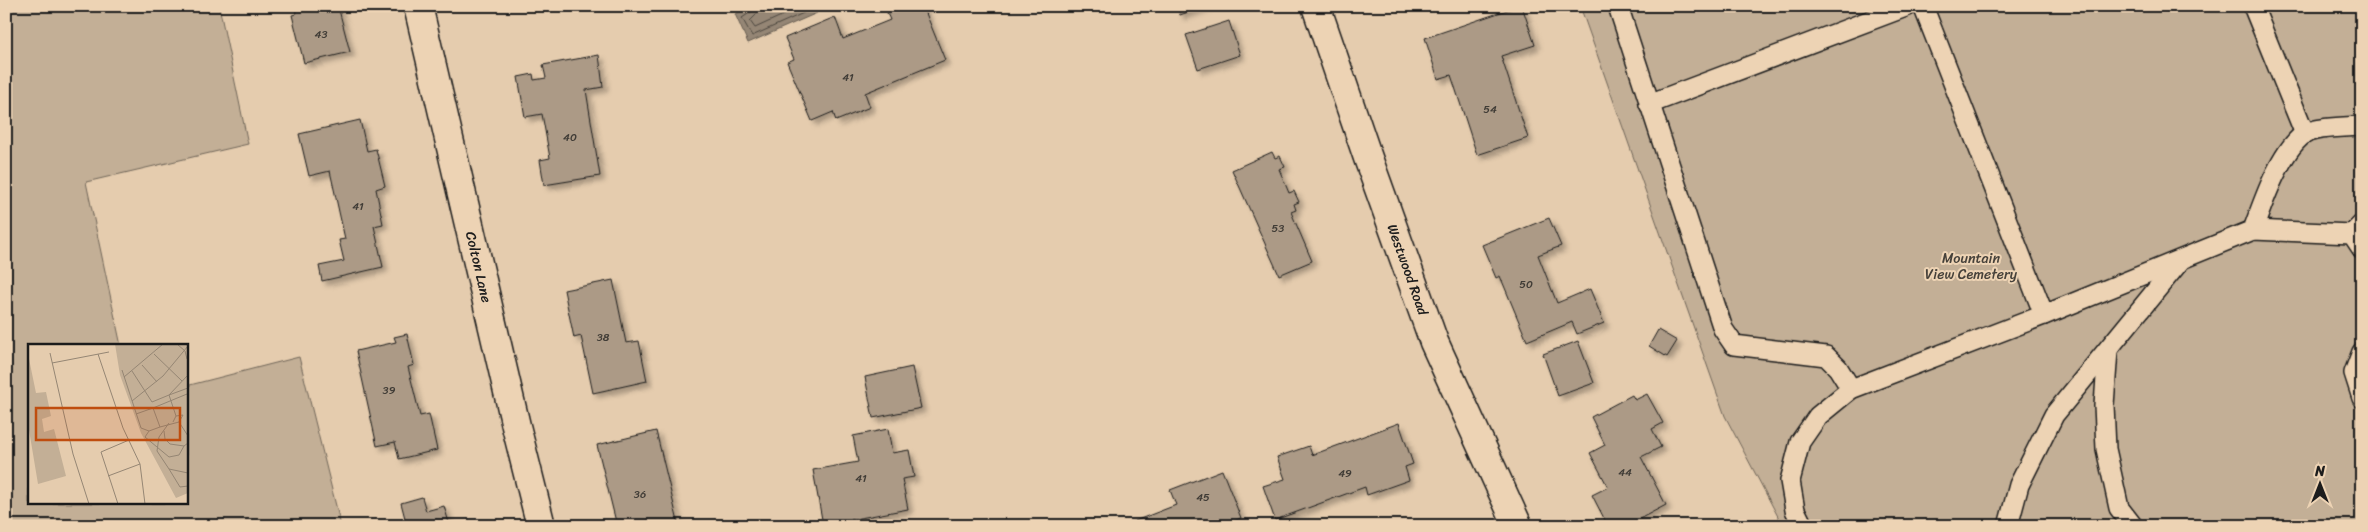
<svg xmlns="http://www.w3.org/2000/svg" width="2368" height="532" font-family="Sriracha,sans-serif">
	<defs>
		<filter id="shadow"><feDropShadow dx="4.5" dy="4.5" stdDeviation="2.5" flood-color="#0004"/></filter>
	</defs>
	<rect width="100%" height="100%" fill="#e5ccae"/>
	<filter id="ink" filterUnits="userSpaceOnUse"><feTurbulence type="fractalNoise" baseFrequency=".02" numOctaves="2"/><feDisplacementMap in="SourceGraphic" scale="10" xChannelSelector="R" yChannelSelector="G"/><feConvolveMatrix kernelMatrix="1 2 1 2 8 2 1 2 1" color-interpolation-filters="sRGB"/></filter>
	<g filter="url(#ink)">
		<g fill="#c3af96" stroke="#706659">
			<polygon points="6,6 219,6 248,144 86,182 121,346 29,346 29,503 186,503 186,386 299,357 341,526 6,526"/>
			<polygon points="1580,6 2362,6 2362,526 1783,526 1725,416"/>
		</g>
		<polygon fill="#958674" stroke="#655c51" points="752,6 814,6 817,13 748,43 735,14"/>
		<g fill="none" stroke-linecap="round" stroke-linejoin="round">
			<g stroke="#4c463f" stroke-width="1">
				<polyline points="752,6 751,12 742,18 752,36 808,11 810,6"/>
				<polyline points="759,6 757,14 750,21 755,28 803,6"/>
			</g>
		</g>
		<g fill="#ac9a86" stroke="#1c1c1c" filter="url(#shadow)">
			<polygon points="295,6 338,6 350,52 304,63 292,15 296,14"/>
			<polygon points="903,6 923,6 945,60 865,93 870,107 836,121 833,112 812,121 787,62 794,59 785,38 835,17 843,39 890,20 887,13"/>
			<polygon points="1177,6 1205,6 1180,15"/>
			<polygon points="1519,6 1522,6 1535,45 1501,56 1528,138 1477,155 1451,75 1438,79 1425,38"/>
			<polygon points="1229,21 1240,55 1198,69 1186,35"/>
			<polygon points="599,55 603,87 586,90 600,176 544,185 540,160 550,158 542,114 525,117 518,77 533,74 534,80 546,78 543,65"/>
			<polygon points="360,120 367,151 376,149 385,186 376,189 383,224 374,226 383,267 322,281 319,266 344,261 339,240 345,239 330,171 309,176 299,134"/>
			<polygon points="1272,152 1275,158 1280,156 1285,167 1279,169 1289,193 1294,191 1299,202 1294,204 1296,210 1291,212 1312,261 1279,275 1232,170"/>
			<polygon points="1549,218 1561,246 1538,255 1557,303 1590,289 1604,323 1577,334 1572,322 1527,341 1500,276 1496,278 1482,245"/>
			<polygon points="613,280 626,343 639,341 647,381 593,393 581,336 574,338 564,290"/>
			<polygon points="1658,330 1677,341 1667,357 1649,346"/>
			<polygon points="407,334 414,365 408,367 420,416 429,414 437,450 399,459 395,442 377,446 356,351 396,342 394,337"/>
			<polygon points="1578,341 1594,383 1558,396 1543,354"/>
			<polygon points="912,367 921,408 873,418 865,377"/>
			<polygon points="1647,394 1663,423 1652,429 1661,447 1641,457 1666,505 1626,526 1608,526 1592,495 1608,487 1590,453 1605,445 1591,417 1632,395 1635,400"/>
			<polygon points="1399,423 1413,464 1405,467 1409,480 1367,495 1365,487 1275,520 1263,486 1285,479 1277,457 1309,446 1312,455"/>
			<polygon points="888,429 892,453 909,450 914,477 902,479 908,509 823,525 813,470 858,462 853,436"/>
			<polygon points="656,431 679,526 617,526 597,445"/>
			<polygon points="1222,470 1241,518 1222,526 1122,526 1176,505 1170,490"/>
			<polygon points="422,497 426,511 444,506 450,526 407,526 401,503"/>
		</g>
		<g fill="none" stroke-linecap="round" stroke-linejoin="round">
			<g stroke="#1c1c1c" stroke-width="22">
				<g id="lane">
					<polyline points="1618,6 1723,329 1734,345 1826,356 1838,368 1851,389"/>
					<polyline points="2253,6 2305,134"/>
					<polyline points="1649,104 1908,6"/>
					<path d="M 2253,230 C 2263,202 2280,152 2304,134 C 2315,127 2348,127 2362,126"/>
					<polyline points="2352,234 2362,249"/>
					<polyline points="2044,315 2253,230 2352,234 2362,224"/>
					<polyline points="2108,350 2104,405 2106,449 2119,508 2133,526"/>
					<polyline points="2362,352 2354,373 2362,398"/>
					<polyline points="1803,526 1795,510 1790,481 1800,442 1818,416 1851,389 2044,315 1923,6"/>
					<polyline points="2008,526 2019,485 2054,415 2180,261"/>
				</g>
			</g>
			<g stroke="#1c1c1c" stroke-width="31">
				<g id="street">
					<path id="s1" d="M 418,6 L 516,426 L 541,526"/>
					<path id="s2" d="M 1316,6 L 1368,158 L 1434,342 L 1518,526"/>
				</g>
			</g>
			<use href="#lane" stroke="#edd3b4" stroke-width="19"/>
			<use href="#street" stroke="#edd3b4" stroke-width="28"/>
		</g>
	</g>
	<g text-anchor="middle" dominant-baseline="central" stroke-width="4" stroke-linejoin="round" paint-order="stroke">
		<g font-size="11" fill="#403c36">
			<text x="321" y="34">43</text>
			<text x="848" y="77">41</text>
			<text x="1490" y="109">54</text>
			<text x="570" y="137">40</text>
			<text x="358" y="206">41</text>
			<text x="1278" y="228">53</text>
			<text x="1526" y="284">50</text>
			<text x="603" y="337">38</text>
			<text x="389" y="390">39</text>
			<text x="1625" y="472">44</text>
			<text x="1345" y="473">49</text>
			<text x="861" y="478">41</text>
			<text x="640" y="494">36</text>
			<text x="1203" y="497">45</text>
		</g>
		<g font-size="14" fill="#46413a" stroke="#edd3b4">
			<text x="1971" y="258">Mountain<tspan x="1971" dy="16">View Cemetery</tspan></text>
		</g>
		<g font-size="14" fill="#1c1c1c" stroke="#edd3b4">
			<text stroke="none"><textPath href="#s1" startOffset="268">Colton Lane</textPath></text>
			<text stroke="none"><textPath href="#s2" startOffset="279">Westwood Road</textPath></text>
		</g>
	</g>
	<g transform="translate(28 344)">
		<rect width="160" height="160" fill="#e5ccae"/>
		<path d="M 87,0 L 160,0 L 160,149 L 148,154 L 113,89 L 92,31 ZM 0,10 L 8,49 L 18,48 L 23,72 L 14,75 L 16,88 L 26,85 L 38,132 L 10,140 L 0,80 Z" fill="#c3af96"/>
		<path fill="none" stroke="#958674" stroke-width="1" d="M 149,0 L 157,7 L 159,15M 22,9 L 45,110 L 61,160M 70,10 L 95,84 L 112,120 L 117,160M 126,10 L 154,37M 24,19 L 81,8M 114,21 L 129,38M 94,26 L 113,84 L 121,87M 104,27 L 124,58 L 141,51 L 148,72M 160,31 L 141,51 L 160,44M 96,33 L 135,0M 104,57 L 135,32 L 160,2M 108,70 L 125,64M 151,78 L 160,92M 141,79 L 131,93 L 129,107 L 141,125 L 160,129M 132,83 L 151,78 L 155,71 L 148,72 L 145,78M 136,87 L 137,95 L 142,100 L 156,102 L 160,99M 156,102 L 151,111 L 141,113 L 117,93 L 121,87 L 132,83 L 125,64 L 159,50 L 160,53M 141,125 L 152,143 L 160,142M 80,132 L 112,120M 90,160 L 73,108 L 101,96"/>
		<path fill="#bf4d0f" fill-opacity="0.15" stroke="#bf4d0f" stroke-width="2.5" d="M 8,64 L 152,64 L 152,96 L 8,96 Z"/>
		<rect width="160" height="160" fill="none" stroke="#1c1c1c" stroke-width="2.5"/>
	</g>
	<rect width="2368" height="532" fill="none" stroke="#edd3b4" stroke-width="25"/>
	<rect x="12" y="12" width="2343" height="507" fill="none" stroke="#1c1c1c" stroke-width="2" filter="url(#ink)"/>
	<g transform="translate(2320 484)" stroke="#edd3b4" stroke-width="4" paint-order="stroke">
	<path d="M0-4L9 19L0 12L-9 19Z" fill="#1c1c1c"/>
	<text y="-8" font-size="14" font-weight="bold" text-anchor="middle" fill="#1c1c1c">N</text>
	</g>
</svg>
